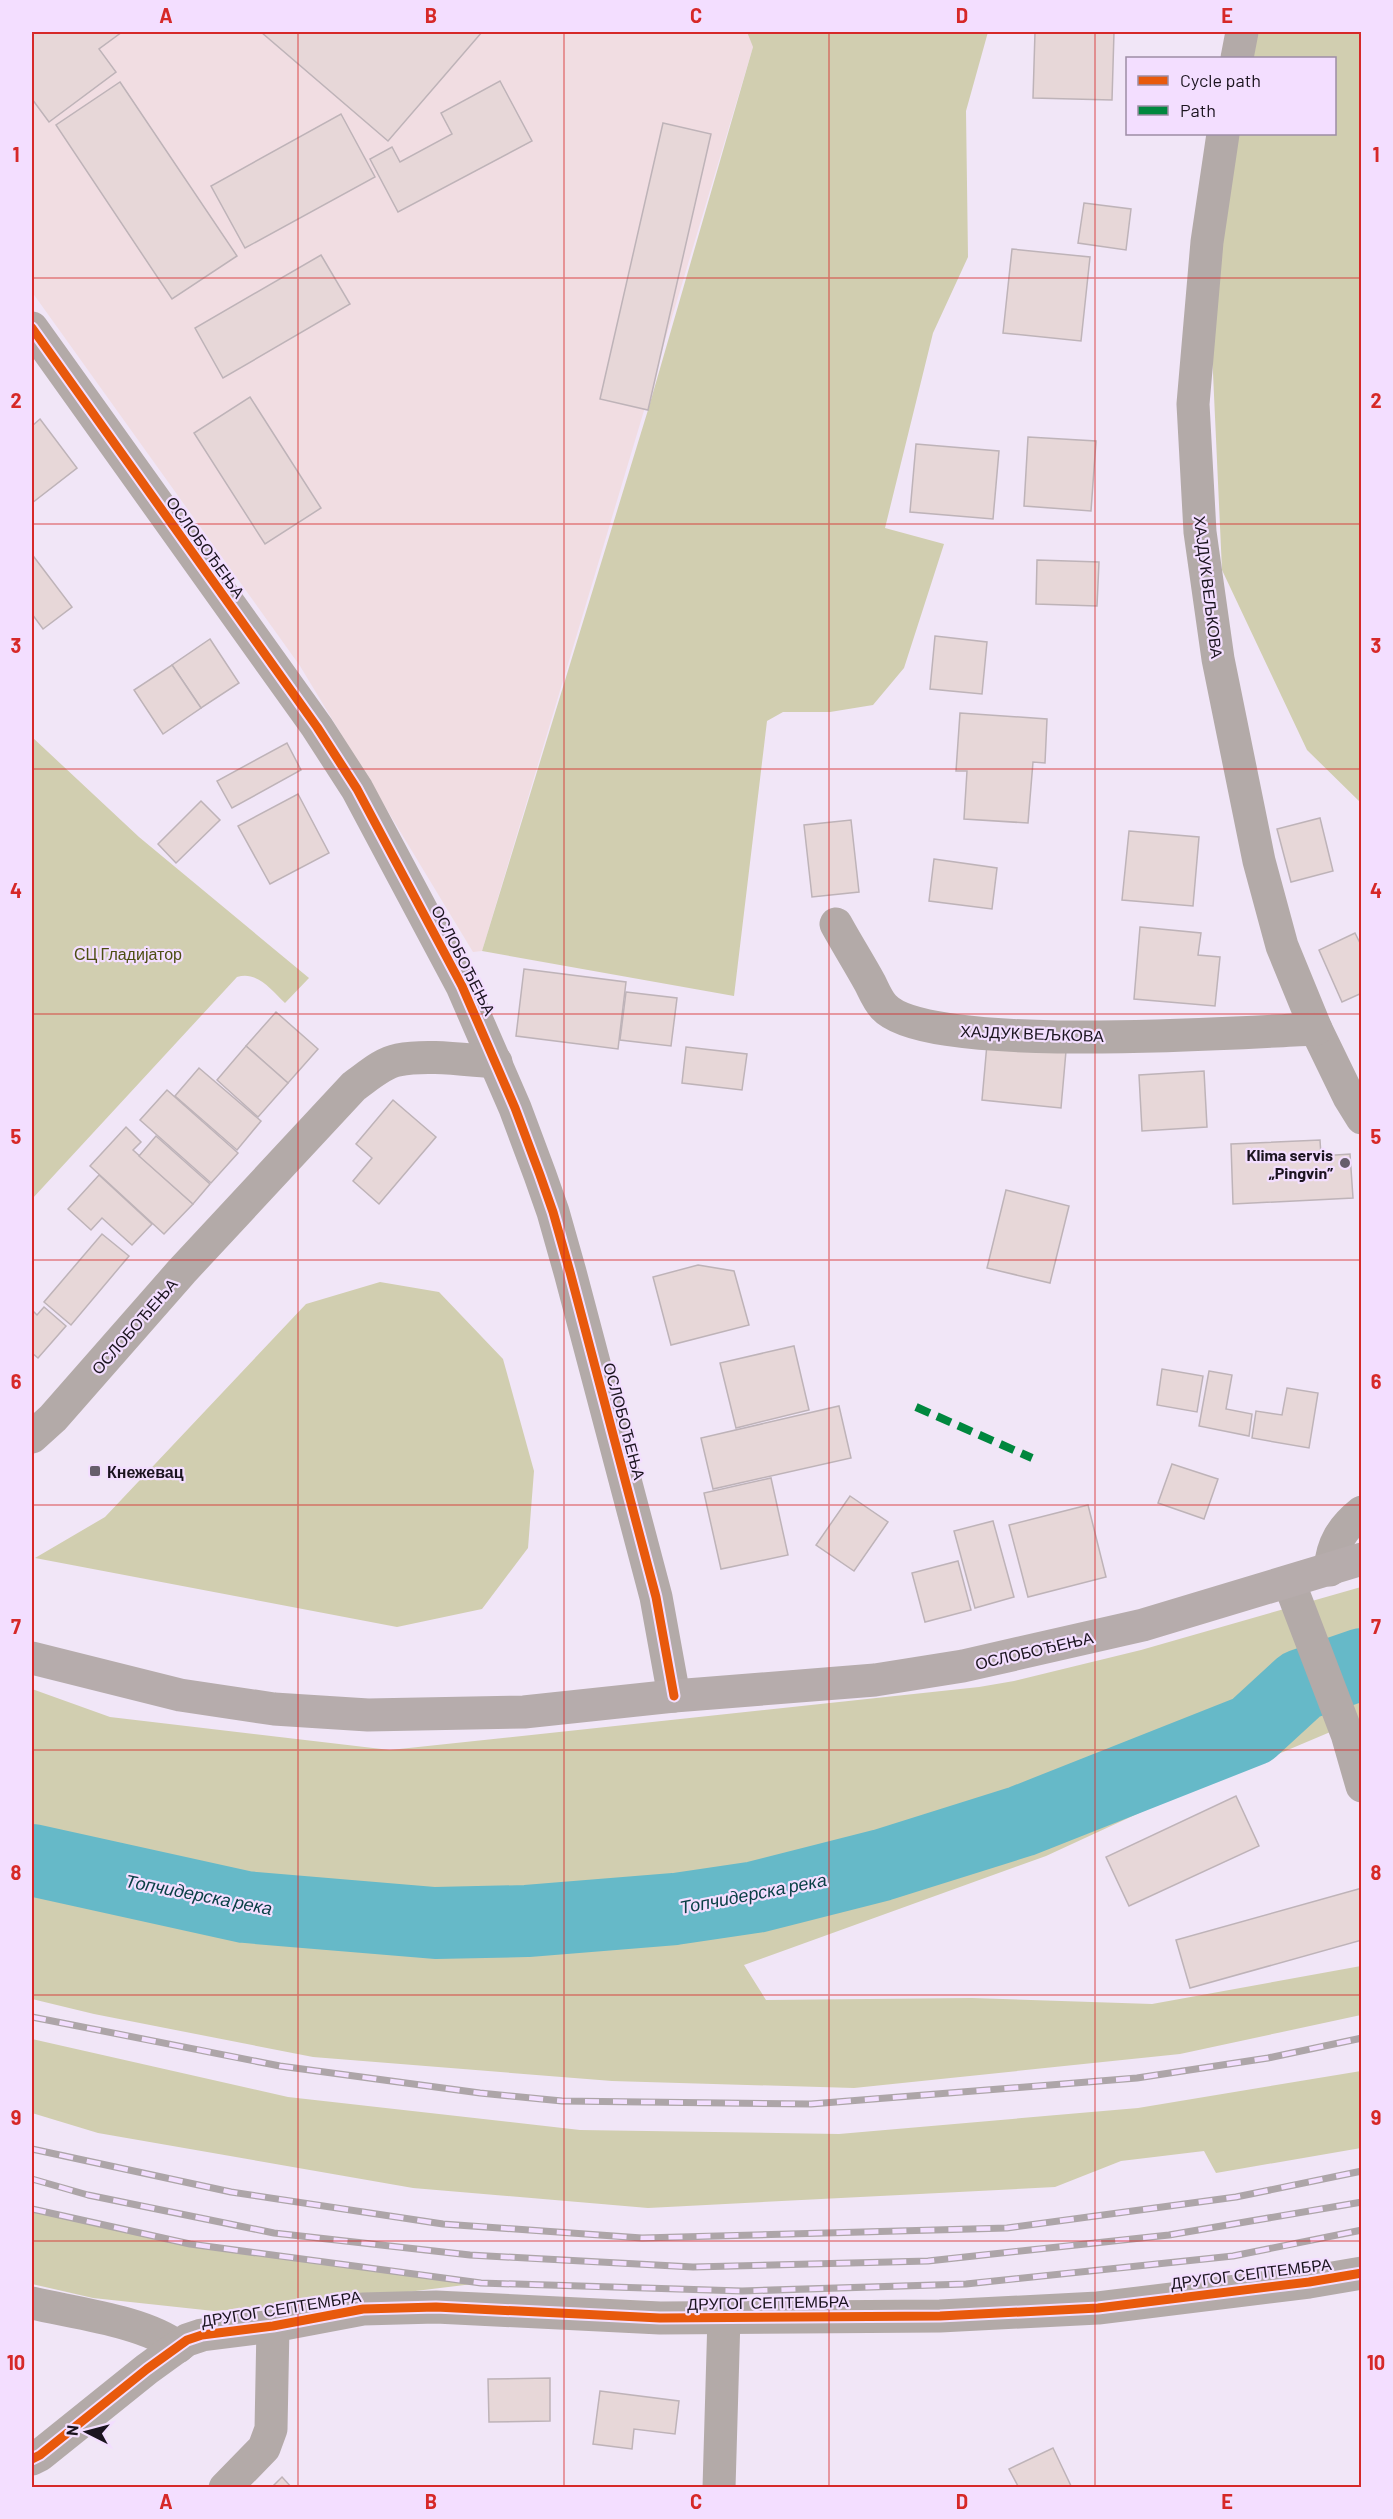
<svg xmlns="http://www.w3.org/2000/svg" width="1393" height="2519" font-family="Barlow,sans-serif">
	<rect width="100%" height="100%" fill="#f1e6f7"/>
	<polygon fill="#f1dde2" points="32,32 747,32 753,47 482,951 473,952 300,666 32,292"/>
	<g fill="#d1ceb0">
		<polygon points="747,32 988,32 966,111 968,257 933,333 885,528 944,544 904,668 873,705 830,712 783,712 767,721 734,996 482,951 648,410 753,47"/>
		<polygon points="1255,32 1361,32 1361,803 1307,750 1222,570 1207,242 1232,134 1334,134 1334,58 1249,58"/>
		<path d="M 32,737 L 139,837 L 309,978 L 285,1003 C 271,990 258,971 237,977 L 32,1199 Z"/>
		<polygon points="380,1282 439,1292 503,1359 534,1471 528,1548 482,1609 397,1627 35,1558 105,1517 306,1304"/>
		<polygon points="1361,1587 1361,1719 1150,1808 1046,1856 744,1965 766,2000 972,1998 1152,2004 1361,1966 1361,2015 1180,2054 854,2088 612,2081 313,2057 94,2014 32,1999 32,1883 317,1939 612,1943 925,1871 1133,1796 1107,1778 848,1874 527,1921 245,1907 32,1852 32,1689 110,1717 390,1750 979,1687 1014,1681 1141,1650"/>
		<polygon points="32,2039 288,2097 580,2130 839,2134 1138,2108 1361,2071 1361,2148 1216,2173 1204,2151 1121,2161 1055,2187 648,2208 413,2188 98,2133 32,2113"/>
		<polygon points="32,2209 190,2244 481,2283 317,2303 214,2311 93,2298 32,2284"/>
	</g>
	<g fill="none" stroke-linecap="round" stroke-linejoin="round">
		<polyline stroke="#66b9c8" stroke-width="72" points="32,1860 245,1907 435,1923 527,1921 675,1909 756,1897 882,1865 1022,1821 1252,1730 1301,1685 1362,1664"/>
	</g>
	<g fill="#e7d7d8" stroke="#beb3b8" stroke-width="1.5">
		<polygon points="32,32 122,32 99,49 116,72 49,122 32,99"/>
		<polygon points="261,32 482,32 388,141"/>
		<polygon points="1035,32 1114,32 1112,100 1033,98"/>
		<polygon points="500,81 532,141 398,212 370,159 392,147 400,162 452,134 441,113"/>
		<polygon points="120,82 237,256 172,299 56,125"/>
		<polygon points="341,114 375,177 245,248 211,186"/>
		<polygon points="663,123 711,134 648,410 600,399"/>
		<polygon points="1084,203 1131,209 1126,250 1078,243"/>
		<polygon points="1012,249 1090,257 1081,341 1003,333"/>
		<polygon points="321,255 350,304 223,378 195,328"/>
		<polygon points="250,397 321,508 265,544 194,433"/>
		<polygon points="40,419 77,468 32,503 32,426"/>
		<polygon points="1028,437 1096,441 1091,511 1024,506"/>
		<polygon points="916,444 999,451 993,519 910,512"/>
		<polygon points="34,557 72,607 43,629 32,614 32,559"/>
		<polygon points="1037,560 1099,562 1097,606 1036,604"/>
		<polygon points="935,636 987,642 982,694 930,689"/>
		<polygon points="210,639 239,683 201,708 172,665"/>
		<polygon points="172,665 201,708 163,734 134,690"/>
		<polygon points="960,713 1047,719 1045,763 1033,762 1028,823 964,819 967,771 956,771"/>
		<polygon points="287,743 301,770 232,808 217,781"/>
		<polygon points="298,794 329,853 270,884 238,826"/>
		<polygon points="201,801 220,820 176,863 158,844"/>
		<polygon points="1320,818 1333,871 1291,882 1277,829"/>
		<polygon points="851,820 859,892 812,897 804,825"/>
		<polygon points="1129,831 1199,837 1193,906 1122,900"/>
		<polygon points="934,859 997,868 992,909 929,901"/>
		<polygon points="1140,927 1201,933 1198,955 1220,957 1215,1006 1134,999"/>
		<polygon points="1355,933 1362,947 1362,993 1342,1002 1319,950"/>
		<polygon points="524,969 626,982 618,1049 516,1036"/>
		<polygon points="626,992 677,998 671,1046 620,1040"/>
		<polygon points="276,1012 318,1049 288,1083 246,1046"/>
		<polygon points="987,1044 1066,1051 1061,1108 982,1100"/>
		<polygon points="246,1046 288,1083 258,1117 217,1080"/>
		<polygon points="686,1047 747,1054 742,1090 682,1083"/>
		<polygon points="199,1068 261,1121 237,1150 175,1096"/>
		<polygon points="1204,1071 1207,1127 1142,1131 1139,1075"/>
		<polygon points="167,1090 238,1153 211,1183 140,1120"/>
		<polygon points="393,1100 436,1137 379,1204 353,1181 372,1158 356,1144"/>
		<polygon points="126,1127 141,1142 133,1150 193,1204 164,1234 90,1166"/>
		<polygon points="156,1136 210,1184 193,1204 139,1156"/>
		<polygon points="1320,1140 1321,1156 1350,1154 1353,1198 1233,1204 1231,1144"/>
		<polygon points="99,1175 152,1224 132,1245 102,1218 91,1230 68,1209"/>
		<polygon points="1006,1190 1069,1206 1050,1283 987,1268"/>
		<polygon points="102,1234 129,1256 71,1325 44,1302"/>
		<polygon points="698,1265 734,1271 749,1325 671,1345 653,1277"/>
		<polygon points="44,1307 66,1326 38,1358 32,1353 32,1310 37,1315"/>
		<polygon points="794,1346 809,1410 736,1428 720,1363"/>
		<polygon points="1162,1369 1203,1376 1197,1412 1157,1405"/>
		<polygon points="1209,1371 1232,1375 1226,1409 1252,1414 1249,1436 1199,1426"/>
		<polygon points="1287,1388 1318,1393 1309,1448 1252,1438 1256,1411 1282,1415"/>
		<polygon points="839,1406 851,1458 713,1489 701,1438"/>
		<polygon points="1172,1464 1218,1479 1204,1519 1158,1503"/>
		<polygon points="771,1478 788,1555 721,1569 704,1493"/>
		<polygon points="850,1496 888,1522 854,1571 816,1545"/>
		<polygon points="1088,1505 1106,1577 1028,1597 1009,1525"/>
		<polygon points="993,1521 1014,1597 975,1608 954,1531"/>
		<polygon points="958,1561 971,1610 925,1622 912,1573"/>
		<polygon points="1236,1796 1259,1846 1129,1906 1106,1857"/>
		<polygon points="1362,1888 1362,1940 1190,1988 1176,1940"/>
		<polygon points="550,2378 550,2421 489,2422 488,2379"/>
		<polygon points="600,2391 679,2401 675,2434 634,2429 632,2449 593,2444"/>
		<polygon points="1053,2448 1072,2488 1019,2488 1009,2469"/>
		<polygon points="282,2477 292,2488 271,2488"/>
	</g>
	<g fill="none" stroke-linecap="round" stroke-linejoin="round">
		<g stroke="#b3aaa8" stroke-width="33">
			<polyline points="1237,58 1242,32"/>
			<polyline points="1223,134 1207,242 1193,404 1200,532 1218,659 1259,861 1282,946 1316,1029 1349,1097 1362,1118"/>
			<polyline points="32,328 317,727 357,789 462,986 515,1108 540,1175 553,1212 570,1272 656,1597 674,1696"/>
			<path d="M 836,924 C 847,944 859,963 870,983 C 874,991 878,1001 884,1007 C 928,1055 1243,1032 1316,1029"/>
			<path d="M 32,1437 L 53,1418 L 182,1271 L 354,1086 C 367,1077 382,1063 398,1060 C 427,1054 466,1060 496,1062"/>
			<path d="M 1330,1570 C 1332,1544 1342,1528 1362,1512"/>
			<polyline points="1289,1582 1347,1734 1362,1786"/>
			<path d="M 32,2303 C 74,2313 144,2321 178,2347"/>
			<polyline points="32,2459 40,2455 147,2369 187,2340 202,2335 273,2326 363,2309 436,2307 660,2318 940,2316 1098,2308 1309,2282 1362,2273"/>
			<polyline points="225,2488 264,2448 271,2429 273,2326"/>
			<polyline points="719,2488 724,2317"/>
		</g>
		<polyline stroke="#b6acac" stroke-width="33" points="32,1658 180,1695 274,1709 368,1715 524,1712 674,1696 875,1680 963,1666 1143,1625 1362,1559"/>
		<g stroke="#ada5a8" stroke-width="7">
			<g id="rail">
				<polyline points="32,2017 280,2066 480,2093 562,2101 811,2104 1137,2078 1268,2058 1362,2038"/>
				<polyline points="32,2149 231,2192 443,2224 642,2238 1007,2228 1236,2197 1362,2171"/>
				<polyline points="32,2179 88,2195 274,2233 470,2255 693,2267 928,2261 1169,2235 1362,2202"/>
				<polyline points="32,2209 190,2244 481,2283 742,2291 966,2284 1233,2256 1362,2230"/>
			</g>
		</g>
		<use href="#rail" stroke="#f3deff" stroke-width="4.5" stroke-dasharray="14" stroke-linecap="butt"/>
		<polyline stroke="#00873e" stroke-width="8" stroke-dasharray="15 8" stroke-linecap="butt" points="916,1407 1032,1458"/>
		<g stroke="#f3deff" stroke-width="13">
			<g id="cycleway">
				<polyline points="32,328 317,727 357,789 462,986 515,1108 540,1175 553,1212 570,1272 656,1597 674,1696"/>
				<polyline points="32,2459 40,2455 147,2369 187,2340 202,2335 273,2326 363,2309 436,2307 660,2318 940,2316 1098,2308 1309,2282 1362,2273"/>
			</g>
		</g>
		<use href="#cycleway" stroke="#e8590c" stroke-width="9"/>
	</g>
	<path fill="none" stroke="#d62828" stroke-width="1.5" stroke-opacity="0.55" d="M 298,32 L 298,2488M 564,32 L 564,2488M 829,32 L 829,2488M 1095,32 L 1095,2488M 32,278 L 1362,278M 32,524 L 1362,524M 32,769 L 1362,769M 32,1014 L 1362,1014M 32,1260 L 1362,1260M 32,1505 L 1362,1505M 32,1750 L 1362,1750M 32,1995 L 1362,1995M 32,2241 L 1362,2241"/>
	<g fill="#665e6b" stroke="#f3deff" stroke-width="2">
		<circle cx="1345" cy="1163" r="6"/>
		<rect x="89" y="1465" width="12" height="12" rx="3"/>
	</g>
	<g text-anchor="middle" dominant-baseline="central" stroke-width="4.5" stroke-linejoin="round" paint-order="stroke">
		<g font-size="16" fill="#1b141f" stroke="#f3deff">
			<text transform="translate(206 547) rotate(54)">ОСЛОБОЂЕЊА</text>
			<text transform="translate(1209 587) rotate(83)">ХАЈДУК ВЕЉКОВА</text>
			<text transform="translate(464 960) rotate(63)">ОСЛОБОЂЕЊА</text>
			<text transform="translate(1032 1033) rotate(2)">ХАЈДУК ВЕЉКОВА</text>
			<text transform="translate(134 1326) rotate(-49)">ОСЛОБОЂЕЊА</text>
			<text transform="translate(625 1421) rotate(75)">ОСЛОБОЂЕЊА</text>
			<text transform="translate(1034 1650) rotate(-13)">ОСЛОБОЂЕЊА</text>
			<text transform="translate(1251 2273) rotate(-7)">ДРУГОГ СЕПТЕМБРА</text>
			<text transform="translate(768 2302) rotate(-1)">ДРУГОГ СЕПТЕМБРА</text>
			<text transform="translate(281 2308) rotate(-9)">ДРУГОГ СЕПТЕМБРА</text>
		</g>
		<g font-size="16" fill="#4c4e11" stroke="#f3deff">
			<text x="128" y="953">СЦ Гладијатор</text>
		</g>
		<g font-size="16" font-weight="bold" fill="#1b141f" stroke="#f3deff" text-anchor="end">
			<text x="1333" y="1154">Klima servis<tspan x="1333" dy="18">„Pingvin”</tspan></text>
			<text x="107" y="1471" text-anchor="start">Кнежевац</text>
		</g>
		<g font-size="18" font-style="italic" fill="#0a4046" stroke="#f3deff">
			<text transform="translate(753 1893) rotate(-11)">Топчидерска река</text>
			<text transform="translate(199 1894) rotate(11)">Топчидерска река</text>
		</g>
	</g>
	<rect width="1393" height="2519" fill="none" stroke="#f3deff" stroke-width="66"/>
	<rect x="1126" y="57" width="210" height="78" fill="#f3deff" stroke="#9d8da5" stroke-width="1.5"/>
	<rect x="1138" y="76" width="30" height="9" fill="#e8590c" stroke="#9d8da5" stroke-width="1.5"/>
	<text x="1180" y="87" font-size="18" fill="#1b141f">Cycle path</text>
	<rect x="1138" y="106" width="30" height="9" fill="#00873e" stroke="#9d8da5" stroke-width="1.5"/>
	<text x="1180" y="117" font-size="18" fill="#1b141f">Path</text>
	<g transform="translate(87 2432) rotate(276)" stroke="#f3deff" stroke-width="4.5" paint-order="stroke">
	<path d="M0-4.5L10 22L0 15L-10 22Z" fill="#1b141f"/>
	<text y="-9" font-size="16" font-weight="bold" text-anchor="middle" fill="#1b141f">N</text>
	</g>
	<rect x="33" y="33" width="1327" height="2453" fill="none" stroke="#d62828" stroke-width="2"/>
	<g font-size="20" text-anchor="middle" font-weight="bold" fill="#d62828">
		<text x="166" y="23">A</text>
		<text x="431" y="23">B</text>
		<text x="696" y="23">C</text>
		<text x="962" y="23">D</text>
		<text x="1227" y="23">E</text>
		<text x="16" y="162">1</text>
		<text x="1376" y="162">1</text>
		<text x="16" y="408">2</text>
		<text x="1376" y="408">2</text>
		<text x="16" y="653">3</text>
		<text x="1376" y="653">3</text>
		<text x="16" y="898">4</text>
		<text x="1376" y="898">4</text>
		<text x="16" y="1144">5</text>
		<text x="1376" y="1144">5</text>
		<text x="16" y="1389">6</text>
		<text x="1376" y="1389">6</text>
		<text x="16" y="1634">7</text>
		<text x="1376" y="1634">7</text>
		<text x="16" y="1880">8</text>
		<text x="1376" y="1880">8</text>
		<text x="16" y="2125">9</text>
		<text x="1376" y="2125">9</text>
		<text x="16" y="2370">10</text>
		<text x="1376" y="2370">10</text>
		<text x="166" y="2509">A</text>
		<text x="431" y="2509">B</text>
		<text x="696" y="2509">C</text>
		<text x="962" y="2509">D</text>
		<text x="1227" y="2509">E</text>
	</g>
</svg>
